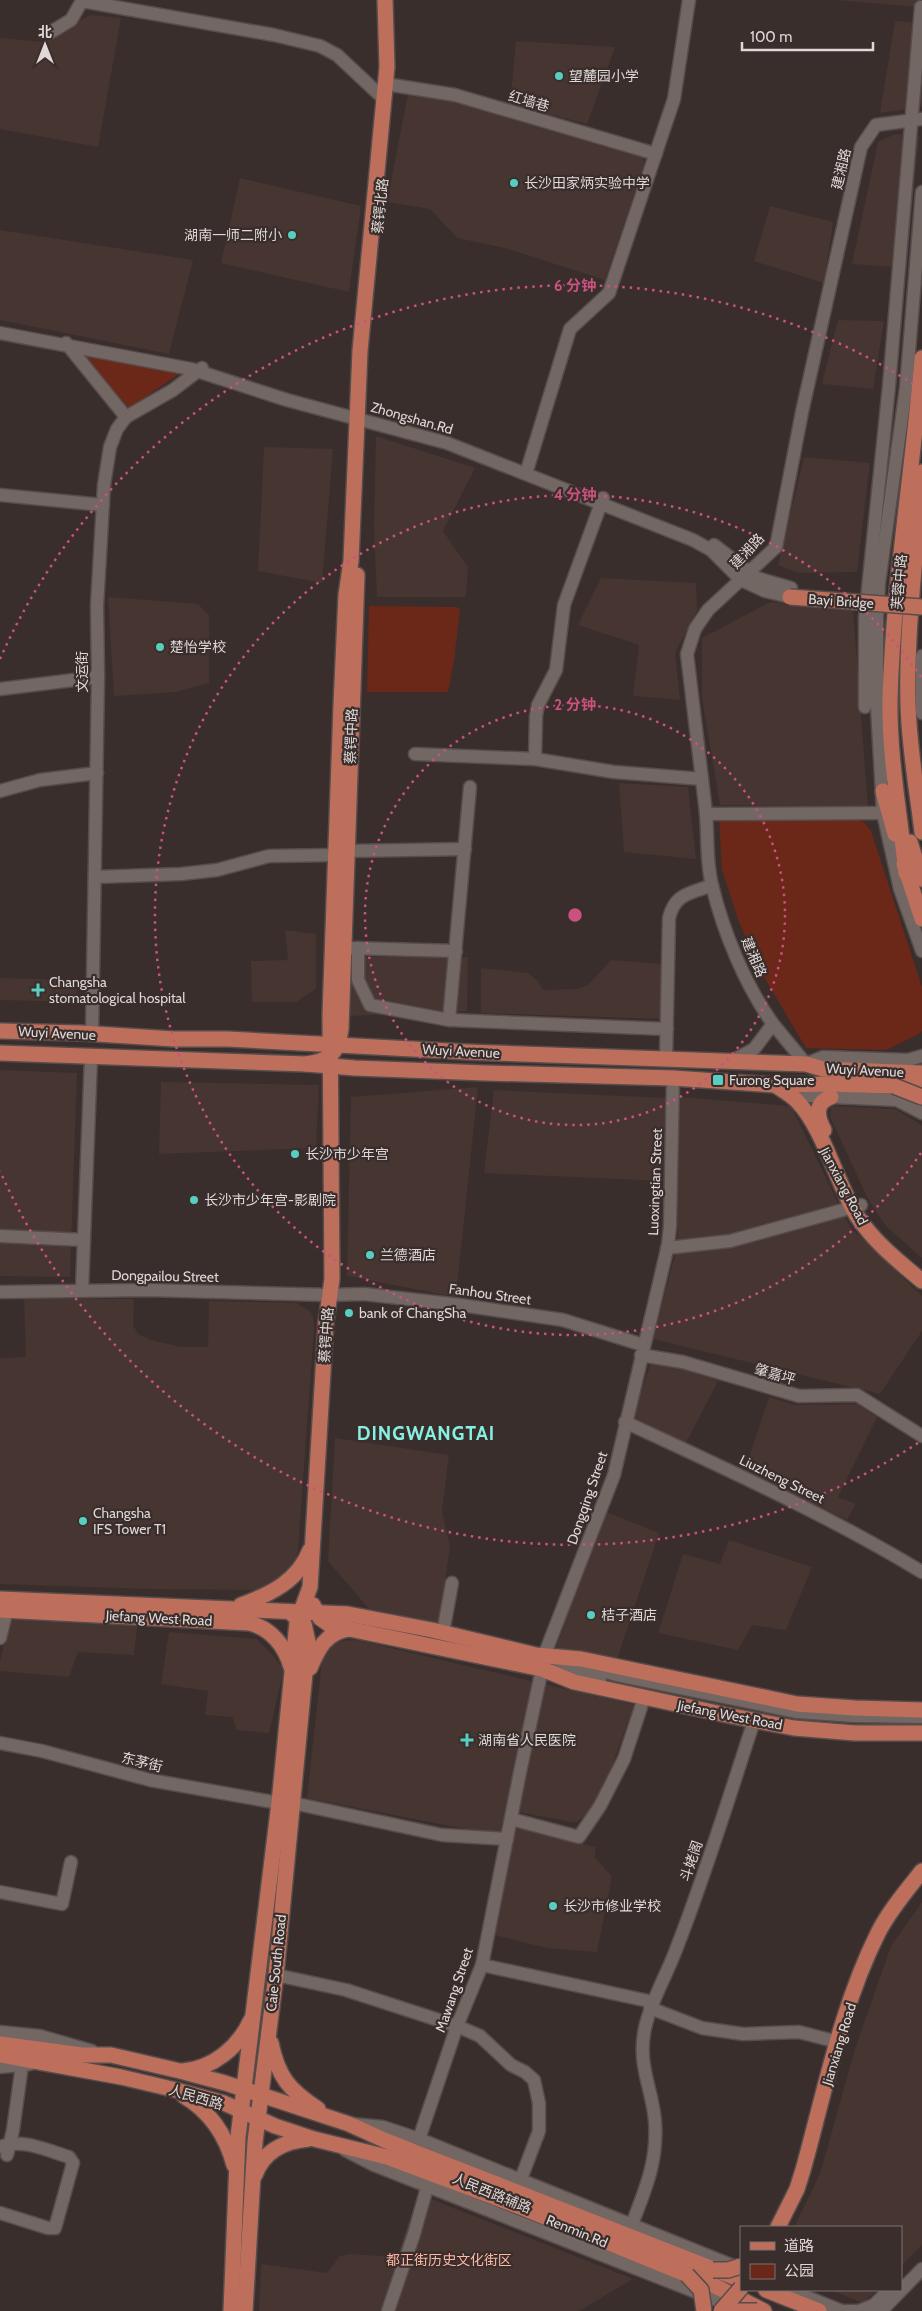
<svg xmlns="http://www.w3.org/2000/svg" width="922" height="2311" font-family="Cabin,'Noto Sans SC',sans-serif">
	<rect width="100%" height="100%" fill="#392e2c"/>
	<g fill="#463531">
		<polygon points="835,0 921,0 921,7"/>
		<polygon points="90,15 121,18 98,147 0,129 0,38 43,42"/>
		<polygon points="895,21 922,23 922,107 880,113"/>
		<polygon points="516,41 615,47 587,124 510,104"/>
		<polygon points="409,89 643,158 644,164 605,280 505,248 457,238 430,209 387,202"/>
		<polygon points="895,134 919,135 906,268 852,264 878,142"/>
		<polygon points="240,178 361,206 349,292 221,263"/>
		<polygon points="770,206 833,222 824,283 754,261"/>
		<polygon points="0,230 193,260 169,354 0,320"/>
		<polygon points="838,320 884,321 873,389 822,384"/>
		<polygon points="376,436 475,468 443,531 468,567 466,597 377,597 374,528"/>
		<polygon points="264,447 333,449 322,583 258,571"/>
		<polygon points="804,457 870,463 857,572 799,573 778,565"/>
		<polygon points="601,578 696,583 697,610 675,653 680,700 633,696 639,645 578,625"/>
		<polygon points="108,597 198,604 209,615 209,683 176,692 114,696"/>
		<polygon points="770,602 853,611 868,807 720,805 702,698 702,638"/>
		<polygon points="619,783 688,787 696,859 624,852"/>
		<polygon points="285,930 316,934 316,989 296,1002 252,1002 251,961 288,960"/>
		<polygon points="353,957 468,957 467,1011 350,1016"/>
		<polygon points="611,960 662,964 665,1019 481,1013 481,968 528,973 537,980 543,990 578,989 589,984"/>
		<polygon points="0,978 76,980 77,1002 0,1000"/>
		<polygon points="0,1070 77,1073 70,1277 0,1276"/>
		<polygon points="161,1082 319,1085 316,1148 159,1154"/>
		<polygon points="478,1087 456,1297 347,1276 351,1097"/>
		<polygon points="494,1090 666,1098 661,1181 484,1173"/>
		<polygon points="678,1097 791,1106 850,1227 922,1296 922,1331 880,1394 653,1339 678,1244"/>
		<polygon points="835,1106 895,1109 922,1125 922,1258 886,1226 869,1201 830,1117 831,1107"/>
		<polygon points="24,1299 134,1299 133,1325 138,1334 151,1340 181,1347 208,1347 209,1301 296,1303 310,1311 313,1317 314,1329 298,1550 296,1560 285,1578 260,1590 149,1589 0,1584 0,1358 26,1357"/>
		<polygon points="653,1356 718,1381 686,1443 632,1420"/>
		<polygon points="769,1397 794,1405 857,1404 877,1417 838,1497 856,1504 847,1520 745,1469"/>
		<polygon points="335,1438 449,1455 442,1511 450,1546 439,1623 369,1609 328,1561"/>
		<polygon points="604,1511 659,1533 617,1659 556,1648"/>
		<polygon points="729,1540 812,1567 786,1630 752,1625 738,1650 658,1633 683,1554 720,1564"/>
		<polygon points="11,1615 138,1621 134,1655 78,1652 69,1677 0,1671 0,1661"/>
		<polygon points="169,1632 257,1639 272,1654 284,1670 269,1733 236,1730 233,1717 205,1715 208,1691 161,1684"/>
		<polygon points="357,1640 634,1705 609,1774 589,1812 577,1822 572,1822 518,1812 504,1812 502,1832 496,1835 307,1798 322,1660 329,1646 342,1641"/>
		<polygon points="515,1827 595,1847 595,1858 612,1876 597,1952 547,1948 495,1935"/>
		<polygon points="922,1902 922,2245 901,2266 901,2227 794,2227 820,2174 855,2049 891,1946"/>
		<polygon points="418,2194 633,2279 579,2311 259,2311 261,2264 327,2273 340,2256 350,2254 397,2257"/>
		<polygon points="831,2290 877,2290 863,2303"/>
	</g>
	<g fill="#6b2717">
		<polygon points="80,352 185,370 129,408"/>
		<polygon points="369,606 457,607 460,609 454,660 448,692 367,692"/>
		<polygon points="719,817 856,818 865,823 871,831 922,987 922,1031 917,1035 886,1050 806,1048 761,972 739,922 722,870"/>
	</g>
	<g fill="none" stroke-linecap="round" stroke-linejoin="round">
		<g stroke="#554c4b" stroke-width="15">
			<g id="minor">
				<polyline points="51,32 71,20 82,1 274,35 320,46 337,55 384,99"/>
				<polyline points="392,85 455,95 656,154"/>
				<polyline points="922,192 906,388 879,583 877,617 877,706 883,813 900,889 922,951"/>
				<polyline points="0,333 191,369 287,400 447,443 693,540 711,550 741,580 765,591 790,597"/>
				<polyline points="66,343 126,417 117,429 110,447 104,485 97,606 98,677 92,1034"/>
				<polyline points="126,417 173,390 202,368"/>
				<polyline points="528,467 570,329 609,293 674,99 689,0"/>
				<polyline points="0,495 103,505"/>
				<polyline points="714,545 757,578 791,588"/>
				<polyline points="922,656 922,713"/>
				<polyline points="0,689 98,677"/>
				<polyline points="865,707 865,618 889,386 921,7"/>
				<polyline points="415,754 535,759 614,772 702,779"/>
				<polyline points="535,759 536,716 538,705 556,670 564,605 603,498"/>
				<polyline points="0,791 40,780 97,773"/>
				<polyline points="706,814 883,813"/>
				<polyline points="347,851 465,849"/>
				<polyline points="95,877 181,874 217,870 269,856 336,855"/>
				<polyline points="351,948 456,951"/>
				<polyline points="358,948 358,980 370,1005 449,1020 667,1029"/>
				<polyline points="449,1020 470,787"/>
				<path d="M 773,1024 C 745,985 723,931 712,885 C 706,862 708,836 706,813 C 700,760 693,707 687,654 L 695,629 L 708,610 L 776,547 L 802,412 L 861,147 L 876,125 L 922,119"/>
				<path d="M 666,1060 L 669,918 C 675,893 690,894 712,885"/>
				<polyline points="730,1062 754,1049 773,1024 806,1064 823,1057 908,1060 922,1056"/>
				<polyline points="673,1078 670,1226 668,1245 614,1475 544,1656 617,1675 797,1712 854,1716 922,1717"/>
				<polyline points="790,1095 897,1100 922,1113"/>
				<polyline points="0,1236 84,1240"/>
				<polyline points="667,1248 730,1241 861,1205"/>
				<polyline points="82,1290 91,1057"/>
				<polyline points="0,1292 148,1290 329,1295 364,1294 461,1305 563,1320 643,1345"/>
				<polyline points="641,1355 683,1362 799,1396 857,1395 922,1436"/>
				<path d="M 625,1422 C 726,1469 826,1514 922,1572"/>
				<polyline points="443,1633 452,1583"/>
				<polyline points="0,1638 7,1610"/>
				<polyline points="0,1743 42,1751 150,1780 279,1803"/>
				<polyline points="293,1803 442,1835 507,1839"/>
				<polyline points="511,1819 579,1837 600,1806 624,1759 644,1698"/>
				<polyline points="0,1892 62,1904 71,1862"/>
				<polyline points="482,1965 653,2002"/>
				<polyline points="276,1975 346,1990 457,2026 480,2036 511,2065 525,2072 534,2080 539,2103 539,2131 521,2179"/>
				<polyline points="650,2008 702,2028 743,2034 799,2032 838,2042"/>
				<polyline points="0,2032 40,2036 92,2051"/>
				<polyline points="0,2067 30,2064"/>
				<polyline points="353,2124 383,2127 419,2139 741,2269"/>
				<polyline points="419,2139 457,2026 482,1965 520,1772 542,1669 600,1680"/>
				<path d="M 0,2147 C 22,2138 46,2150 69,2157 L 73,2163 L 55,2228 L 48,2228 L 0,2213"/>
				<polyline points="345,2150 374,2165 734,2307"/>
				<polyline points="7,2155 13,2130 22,2065"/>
				<path d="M 632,2224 C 646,2188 658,2160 655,2121 C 652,2087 637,2065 645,2028 C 651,2000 667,1975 677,1947 C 706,1873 729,1797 754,1721"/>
				<polyline points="789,2290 842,2311"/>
				<polyline points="388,2311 414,2234 428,2184"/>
				<polyline points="842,2311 859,2311 874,2305"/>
				<polyline points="868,2311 889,2290"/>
				<polyline points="881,2311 922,2269"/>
			</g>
		</g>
		<g stroke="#554c4b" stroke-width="18">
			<g id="major">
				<path d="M 922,472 C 917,549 906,627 908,704 C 909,747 917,790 922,832"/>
				<polyline points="883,791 895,834"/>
				<polyline points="910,842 922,879"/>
				<polyline points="904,864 922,919"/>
				<path d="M 906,873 C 900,815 889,756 890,699 C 893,585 913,471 922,358"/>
				<polyline points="0,1031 81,1033 174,1039 227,1039 468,1052 806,1064 823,1069 922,1073"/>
				<polyline points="0,1053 306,1064 355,1068 485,1073 673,1078 775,1085 831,1084 922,1087"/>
				<path d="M 306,1064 C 330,1061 338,1053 341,1029 L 357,575"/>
				<path d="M 775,1085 C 782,1090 790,1094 797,1101 C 824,1129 836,1182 857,1216 C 874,1242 898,1261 922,1281"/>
				<path d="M 824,1130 C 817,1117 814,1103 831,1097"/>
				<polyline points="0,1599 348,1614 432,1630 536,1655 581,1659 797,1704 855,1708 922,1710"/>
				<path d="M 241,1605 C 271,1594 298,1581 310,1550"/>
				<polyline points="313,1605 320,1618 330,1625 542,1669 574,1682 727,1715 794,1728 855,1733 922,1733"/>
				<path d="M 0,1610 L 249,1623 C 271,1628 285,1646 291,1667"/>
				<path d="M 310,1668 C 318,1649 326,1632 349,1629"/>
				<path d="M 271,2043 C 278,2077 289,2090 318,2109"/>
				<polyline points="0,2044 82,2055 111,2055 180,2071 225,2083 349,2124 384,2140 741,2280"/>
				<polyline points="0,2055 121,2077 172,2089 224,2103 275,2126 314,2139 387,2157 525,2209 715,2286 764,2311"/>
				<path d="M 183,2071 C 213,2068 238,2048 251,2020"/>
				<path d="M 184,2096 C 211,2112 226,2135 234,2165"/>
				<path d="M 255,2175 C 264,2150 285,2141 309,2139"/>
				<path d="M 778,2227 L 797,2189 L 803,2170 C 825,2091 841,2007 878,1933 C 889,1911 907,1890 922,1871"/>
				<polyline points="766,2290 819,2311"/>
				<polyline points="231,2311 238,2137 279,1803 297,1622 310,1587 326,1322 332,1279 330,1015 341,706 346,595 351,561 360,351 387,67 385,0"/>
				<polyline points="245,2311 255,2142 276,1975 308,1642 304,1624 292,1614"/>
			</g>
		</g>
		<use href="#minor" stroke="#736764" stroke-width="12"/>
		<use href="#major" stroke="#be6f5c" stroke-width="15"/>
		<g stroke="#554c4b" stroke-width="18" stroke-linecap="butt">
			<g id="major-bridge">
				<polyline points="790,597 922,607"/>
				<polyline points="894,1086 922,1097"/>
				<polyline points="713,2270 728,2270 741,2266"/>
				<polyline points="687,2275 701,2290 704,2311"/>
				<polyline points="721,2311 741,2288"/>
				<polyline points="729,2311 757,2311"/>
			</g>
		</g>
		<use href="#major-bridge" stroke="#be6f5c" stroke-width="15"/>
	</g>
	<g fill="none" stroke="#cb5280" stroke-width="2.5" stroke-dasharray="2.5 5">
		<circle cx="575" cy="915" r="210"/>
		<path d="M921 1153A420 420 0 1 1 921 677"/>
		<path d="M918 1443A629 629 0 0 1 0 1171M0 659A629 629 0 0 1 918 387"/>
	</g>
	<g fill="#58cec0" stroke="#392e2c" stroke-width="2">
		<circle cx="559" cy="76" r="5"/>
		<circle cx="514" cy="183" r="5"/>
		<circle cx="292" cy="235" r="5"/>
		<circle cx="160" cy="647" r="5"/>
		<path d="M35.5 982.5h5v5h5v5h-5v5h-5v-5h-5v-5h5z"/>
		<rect x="712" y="1074" width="12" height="12" rx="2.5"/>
		<circle cx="295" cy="1154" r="5"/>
		<circle cx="194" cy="1200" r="5"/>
		<circle cx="370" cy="1255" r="5"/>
		<circle cx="349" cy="1313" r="5"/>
		<circle cx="83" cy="1521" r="5"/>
		<circle cx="591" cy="1615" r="5"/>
		<path d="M464.5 1732.5h5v5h5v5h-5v5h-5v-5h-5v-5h5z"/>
		<circle cx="553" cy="1906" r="5"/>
	</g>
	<g text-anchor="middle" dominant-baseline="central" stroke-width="4.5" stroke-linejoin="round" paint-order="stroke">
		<g font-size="14" fill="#dfd8d7" stroke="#392e2c" text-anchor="start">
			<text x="569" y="76">望麓园小学</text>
			<text x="524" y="183">长沙田家炳实验中学</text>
			<text x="282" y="235" text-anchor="end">湖南一师二附小</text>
			<text x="170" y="647">楚怡学校</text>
			<text x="49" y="982">Changsha<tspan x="49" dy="16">stomatological hospital</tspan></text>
			<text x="729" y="1080">Furong Square</text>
			<text x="305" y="1154">长沙市少年宫</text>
			<text x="204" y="1200">长沙市少年宫-影剧院</text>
			<text x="380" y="1255">兰德酒店</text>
			<text x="359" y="1313">bank of ChangSha</text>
			<text x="93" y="1513">Changsha<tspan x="93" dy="16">IFS Tower T1</tspan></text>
			<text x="601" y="1615">桔子酒店</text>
			<text x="478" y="1740">湖南省人民医院</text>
			<text x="563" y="1906">长沙市修业学校</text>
		</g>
		<g font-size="14" fill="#dfd8d7" stroke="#392e2c">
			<text transform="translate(529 101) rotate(16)">红墙巷</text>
			<text transform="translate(841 169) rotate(-77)">建湘路</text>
			<text transform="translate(380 206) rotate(-84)">蔡锷北路</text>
			<text transform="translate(412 418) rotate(16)">Zhongshan.Rd</text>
			<text transform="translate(747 551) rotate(-47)">建湘路</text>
			<text transform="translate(899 582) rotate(-85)">芙蓉中路</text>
			<text transform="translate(841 601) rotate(4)">Bayi Bridge</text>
			<text transform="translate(82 672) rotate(-90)">文运街</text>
			<text transform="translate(351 736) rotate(-88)">蔡锷中路</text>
			<text transform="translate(754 957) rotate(67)">建湘路</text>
			<text transform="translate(57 1033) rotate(3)">Wuyi Avenue</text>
			<text transform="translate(461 1051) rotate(3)">Wuyi Avenue</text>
			<text transform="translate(865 1070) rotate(3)">Wuyi Avenue</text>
			<text transform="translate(655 1182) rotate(-88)">Luoxingtian Street</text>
			<text transform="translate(844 1186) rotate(62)">Jianxiang Road</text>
			<text transform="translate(165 1276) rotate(1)">Dongpailou Street</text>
			<text transform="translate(490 1294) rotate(8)">Fanhou Street</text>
			<text transform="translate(326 1335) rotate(-86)">蔡锷中路</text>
			<text transform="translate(775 1374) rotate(16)">肇嘉坪</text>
			<text transform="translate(782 1479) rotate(26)">Liuzheng Street</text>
			<text transform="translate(587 1498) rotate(-71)">Dongqing Street</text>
			<text transform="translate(159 1618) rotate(3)">Jiefang West Road</text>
			<text transform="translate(730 1715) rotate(11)">Jiefang West Road</text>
			<text transform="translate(142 1762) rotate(14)">东茅街</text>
			<text transform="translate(691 1861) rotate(-71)">斗姥阁</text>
			<text transform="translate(276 1963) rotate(-84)">Caie South Road</text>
			<text transform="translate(454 1990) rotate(-71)">Mawang Street</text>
			<text transform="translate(839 2044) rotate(-73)">Jianxiang Road</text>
			<text transform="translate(196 2097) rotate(16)">人民西路</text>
			<text transform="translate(492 2193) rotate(22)">人民西路辅路</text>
			<text transform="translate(577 2231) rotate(22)">Renmin.Rd</text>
		</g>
		<g font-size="14" fill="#ffb6a4" stroke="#392e2c">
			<text x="449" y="2260">都正街历史文化街区</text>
		</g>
		<g font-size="19" font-weight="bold" letter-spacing="1" fill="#87f0e2" stroke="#392e2c">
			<text x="426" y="1433">DINGWANGTAI</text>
		</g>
	</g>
	<circle cx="575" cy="915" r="8" fill="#cb5280" stroke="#392e2c" stroke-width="2.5"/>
	<g font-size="15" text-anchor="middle" font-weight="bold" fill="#cb5280" stroke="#392e2c" stroke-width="4.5" stroke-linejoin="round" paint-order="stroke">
		<text x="575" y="291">6 分钟</text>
		<text x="575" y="500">4 分钟</text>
		<text x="575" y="710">2 分钟</text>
	</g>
	<rect x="740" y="2226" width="162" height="65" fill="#392e2c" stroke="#7b7270"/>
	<rect x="750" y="2242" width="25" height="8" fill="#be6f5c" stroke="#7b7270"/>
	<text x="784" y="2251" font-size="15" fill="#dfd8d7">道路</text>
	<rect x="750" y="2264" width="25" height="15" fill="#6b2717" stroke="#7b7270"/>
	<text x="784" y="2276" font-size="15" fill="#dfd8d7">公园</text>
	<g transform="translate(45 45)" stroke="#392e2c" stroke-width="4" paint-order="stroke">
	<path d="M0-4L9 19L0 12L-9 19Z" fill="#dfd8d7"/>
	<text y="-8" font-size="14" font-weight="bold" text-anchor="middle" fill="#dfd8d7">北</text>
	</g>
	<path d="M742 42v8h131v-8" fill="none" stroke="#dfd8d7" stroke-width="2.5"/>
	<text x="750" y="42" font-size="15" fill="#dfd8d7" stroke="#392e2c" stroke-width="4" paint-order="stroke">100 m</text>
</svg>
